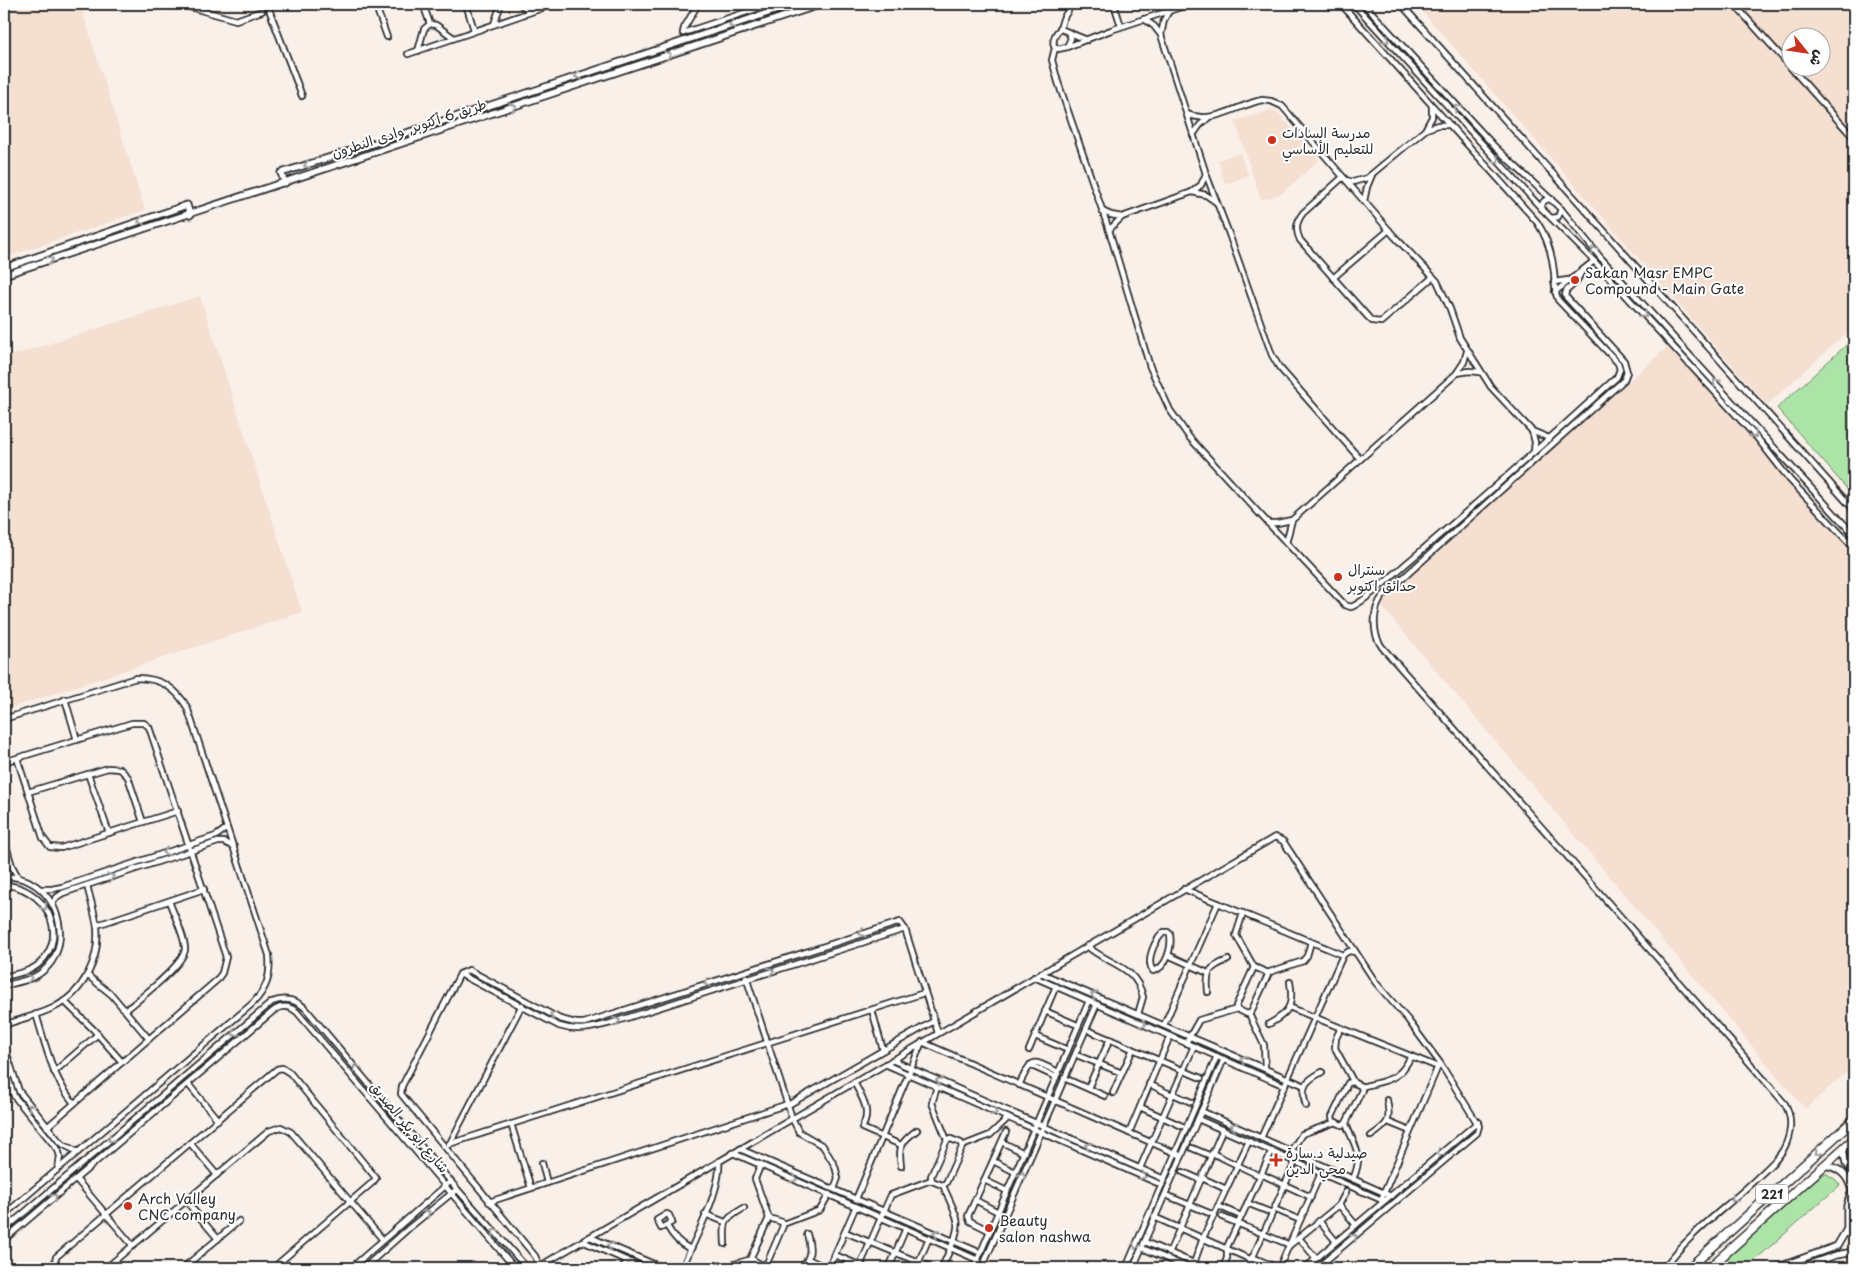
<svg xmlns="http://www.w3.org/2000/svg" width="1858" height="1272" font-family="'Playpen Sans','Playpen Sans Arabic',sans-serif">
	<rect width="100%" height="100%" fill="#faf0ea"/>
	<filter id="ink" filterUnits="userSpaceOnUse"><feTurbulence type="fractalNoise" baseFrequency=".02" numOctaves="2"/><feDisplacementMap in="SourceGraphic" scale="10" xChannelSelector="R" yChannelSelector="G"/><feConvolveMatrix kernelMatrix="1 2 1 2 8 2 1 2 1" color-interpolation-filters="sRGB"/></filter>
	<g filter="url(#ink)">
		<g fill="#f4dfd1" fill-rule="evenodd">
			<polygon points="4,4 80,4 145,210 4,258"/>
			<path d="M 1416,4 L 1854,4 L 1854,326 L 1767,405 ZM 1790,38 L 1820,38 L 1820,68 L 1790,68 Z"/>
			<polygon points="1271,110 1279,114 1319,160 1281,194 1261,200 1235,121"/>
			<polygon points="1240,153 1248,176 1225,184 1218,160"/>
			<polygon points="200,296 302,612 4,710 4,358"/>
			<polygon points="1673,342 1854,548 1854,1065 1805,1109 1379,603"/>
		</g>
		<g fill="#ace4a8" stroke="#6c886a">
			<polygon points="1854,338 1854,497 1777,408"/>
			<polygon points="1826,1173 1836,1180 1840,1185 1746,1268 1715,1268 1813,1181"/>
		</g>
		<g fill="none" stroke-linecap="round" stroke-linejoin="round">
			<g stroke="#2b2b2b" stroke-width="8">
				<g id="minor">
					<polyline points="179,4 236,20 262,11"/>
					<polyline points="267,4 302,96"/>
					<polyline points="375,4 387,37"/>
					<polyline points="423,4 430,24"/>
					<polyline points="466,4 474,30"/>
					<polyline points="520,4 530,12"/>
					<polyline points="1114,4 1121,26"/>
					<polyline points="1354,4 1542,209 1594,261 1726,404 1758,439 1790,480 1854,548"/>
					<polyline points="1364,4 1495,147 1561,209 1600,257 1854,535"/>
					<polyline points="1401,4 1854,510"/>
					<polyline points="1734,4 1790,66"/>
					<polyline points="1144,19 1154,26 1161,35 1206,174 1229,234 1272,355 1279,367 1360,459"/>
					<polyline points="494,24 501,4"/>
					<polyline points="1060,29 1063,19 1072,4"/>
					<path d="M 1061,29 L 1068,32 L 1071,38 L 1067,47 L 1058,49 L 1054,46 C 1052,40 1056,31 1061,29 Z"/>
					<polyline points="683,33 771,4"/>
					<polyline points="683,33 684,28 698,4"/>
					<polyline points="1070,33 1087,40"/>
					<polyline points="1161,35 1164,20 1169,11"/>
					<polyline points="1067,47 1111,30 1190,4"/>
					<path d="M 1055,48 L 1052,60 L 1058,82 L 1109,230 L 1150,367 L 1170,410 L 1189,437 L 1268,523 L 1345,605 L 1351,607 C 1364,603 1396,572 1408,562 C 1479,502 1548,440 1617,377 L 1620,369 L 1618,363 L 1558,300 C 1554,290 1555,282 1554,272 C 1552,253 1547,237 1537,222 L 1341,4"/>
					<polyline points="418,51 424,29 430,24 436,25 454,38"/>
					<polyline points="408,54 554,4"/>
					<polyline points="1791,68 1854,138"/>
					<path d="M 1187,114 C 1212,125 1238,105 1262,100 L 1271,101 L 1282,106 L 1394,236 L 1437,281 L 1450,309 L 1460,338 L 1491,387 L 1532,431 L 1549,438"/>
					<polyline points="1426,129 1438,125 1450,125"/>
					<polyline points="1193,135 1200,125 1208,118"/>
					<path d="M 1343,177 L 1303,213 C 1296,222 1295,230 1300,240 L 1368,317 L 1372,321 L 1381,322 L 1433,277"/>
					<polyline points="1346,180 1353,182 1367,178 1425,130 1432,117 1432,106"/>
					<polyline points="1192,192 1206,195 1216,202"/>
					<polyline points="1364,201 1367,187 1372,175"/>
					<path d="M 1542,209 C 1541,202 1545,199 1551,199"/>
					<polyline points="1102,211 1111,215 1122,217"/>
					<polyline points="1552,218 1558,217 1561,209"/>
					<polyline points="1109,230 1122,217 1192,192 1201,185 1206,174"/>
					<path d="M 1582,271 L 1576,282 L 1566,291 L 1565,296 L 1624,361 L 1627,372 L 1624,380 L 1383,596 C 1372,609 1372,634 1382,647 L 1735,1046 L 1785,1104 C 1792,1117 1792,1129 1786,1144 C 1781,1157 1767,1168 1757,1178 C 1726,1208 1689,1233 1664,1268"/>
					<polyline points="1333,278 1389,230"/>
					<polyline points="1554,282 1568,280"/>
					<polyline points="1555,292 1594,261"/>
					<polyline points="1457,373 1469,371 1480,372"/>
					<polyline points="1532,431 1535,442 1534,451"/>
					<polyline points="1268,523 1277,523 1292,520 1456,374 1464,362 1467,351"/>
					<polyline points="1286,543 1292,520"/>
					<polyline points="65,699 77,740"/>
					<path d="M 4,719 L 136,678 C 160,678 175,687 187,707 L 269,955 C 271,976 267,989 252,1004 L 4,1215"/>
					<polyline points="17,758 43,838 50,847 61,848 178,811"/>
					<polyline points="4,762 132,723 144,723 149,727 226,957 222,973 217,980 47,1127"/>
					<polyline points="88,774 109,833"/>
					<polyline points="28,792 108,768 120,769 128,777 143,822"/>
					<polyline points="4,839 12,866 18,877"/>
					<path d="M 4,876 C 13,877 22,877 30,882 C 61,898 72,947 43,971 C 33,980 17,982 4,986"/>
					<path d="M 4,885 C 43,886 71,933 40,963 C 31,972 15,974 4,977"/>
					<polyline points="41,889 52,889 62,887 216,836 227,828"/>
					<polyline points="1184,889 1343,955"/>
					<polyline points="52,904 57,897 63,893 218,842 224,842 234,847"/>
					<polyline points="1243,913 1236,935 1254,967"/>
					<polyline points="97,925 204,889"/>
					<path d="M 1164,932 L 1168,932 L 1170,934 C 1172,947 1167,968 1153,971 C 1145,960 1155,940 1164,932 Z"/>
					<path d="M 1087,946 C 1108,965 1135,964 1143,997 L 1138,1014"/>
					<polyline points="1168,955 1208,973"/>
					<polygon points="1254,967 1266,972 1268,975 1251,1012 1247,1014 1237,1009 1236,1006"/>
					<polyline points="1041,973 1305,1086"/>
					<polyline points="1267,973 1303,961 1307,956 1311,942"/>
					<path d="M 460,974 L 559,1026 C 577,1032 592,1028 611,1023 L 905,929"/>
					<polyline points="87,975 112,995 149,1039"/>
					<polyline points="746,977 792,1118 799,1132 823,1146 835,1166 838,1178 834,1189"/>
					<polyline points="1034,977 1285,1086"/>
					<path d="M 1208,992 C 1206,972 1209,967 1228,960"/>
					<polyline points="64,1001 93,1029 122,1062"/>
					<polyline points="1289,1007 1438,1067"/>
					<path d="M 126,1010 C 139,999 184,965 185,949 C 185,936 173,913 169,901"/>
					<polyline points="872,1010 883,1050"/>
					<polyline points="1045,1011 1075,1024"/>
					<path d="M 36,1014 C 46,1046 52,1078 74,1103"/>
					<polyline points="1249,1014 1264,1045 1265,1068"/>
					<path d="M 1269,1024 C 1289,1013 1294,1005 1290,982"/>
					<path d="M 4,1025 C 21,1019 39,1015 55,1007 C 84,992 100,959 97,927 C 95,913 90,899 87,885"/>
					<polyline points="1164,1025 1218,903"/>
					<polyline points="1341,1028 1336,1038 1335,1048 1354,1083"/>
					<polyline points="1090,1031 1201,1078"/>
					<polyline points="1035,1036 1068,1050"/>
					<polyline points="1186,1043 1199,1020 1237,1009"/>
					<polyline points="4,1045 19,1091 59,1141 64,1145 78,1152"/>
					<polyline points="1029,1050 1056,986"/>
					<polyline points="1079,1056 1122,1073"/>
					<polyline points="892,1060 1164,1179"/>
					<polyline points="885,1064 1162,1185"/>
					<polyline points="4,1065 14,1096 58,1150 60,1156 58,1169"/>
					<polyline points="1030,1065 1056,1077"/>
					<polyline points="54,1072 98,1034"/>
					<polyline points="1064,1078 1105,1096"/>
					<path d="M 854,1082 C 862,1098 872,1111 862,1128 L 901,1145"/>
					<polygon points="1352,1082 1361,1086 1362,1090 1346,1123 1342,1125 1333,1121 1332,1117 1348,1083"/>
					<polyline points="188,1084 218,1120"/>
					<polyline points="1149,1084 1172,1095"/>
					<path d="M 1019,1085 C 1033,1057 1031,1059 1058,1072"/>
					<polyline points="937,1087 932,1103 947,1140"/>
					<path d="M 1361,1087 C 1386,1080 1399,1082 1411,1056"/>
					<polyline points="1088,1088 1110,1039"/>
					<polyline points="1113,1093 1133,1049"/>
					<polyline points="1173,1094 1191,1102"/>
					<polyline points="788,1105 934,1021"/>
					<path d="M 1306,1106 C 1300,1086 1305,1081 1322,1072"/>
					<polyline points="1140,1107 1182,1126"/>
					<polyline points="1201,1111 1391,1196"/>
					<polyline points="1198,1119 1384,1201"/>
					<polyline points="1388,1122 1410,1131"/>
					<polyline points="511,1124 531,1188"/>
					<path d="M 1346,1124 C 1355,1147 1364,1155 1353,1179"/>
					<polyline points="1129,1133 1170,1036"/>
					<path d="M 1371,1136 C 1389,1124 1391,1121 1387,1100"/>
					<polyline points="1261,1138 1343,955 1349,951 1355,952"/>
					<polygon points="951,1139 961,1143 962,1147 946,1183 942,1185 932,1181 931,1176 947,1140"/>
					<polyline points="1002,1142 1024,1153"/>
					<polyline points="190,1143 217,1175"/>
					<polyline points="449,1144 924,993"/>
					<polyline points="449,1145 522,1005"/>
					<polyline points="962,1146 990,1135 1008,1118"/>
					<polyline points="1192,1148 1211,1156"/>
					<polyline points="740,1149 981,1253"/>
					<polyline points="1291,1151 1302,1134 1336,1122"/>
					<polyline points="733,1153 978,1260"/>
					<polyline points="1212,1153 1260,1176"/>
					<polyline points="993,1161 1015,1172"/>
					<polyline points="542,1163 547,1183"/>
					<polyline points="761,1164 755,1179 769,1218"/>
					<path d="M 901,1166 C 898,1146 901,1142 917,1130"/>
					<polyline points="1140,1168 1194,1046"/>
					<polyline points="1183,1172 1201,1180"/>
					<polyline points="1261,1174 1311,1197"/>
					<polyline points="1202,1178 1226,1189"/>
					<polyline points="76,1179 133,1246"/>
					<polyline points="984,1180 1007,1191"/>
					<polyline points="1168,1196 1214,1215"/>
					<polyline points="856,1199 922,1042 1182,1156"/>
					<polyline points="975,1200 998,1212"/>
					<polyline points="1381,1200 1439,1064"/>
					<polyline points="186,1201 218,1239"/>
					<polyline points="489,1202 788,1104"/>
					<polyline points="1247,1203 1272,1213"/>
					<polyline points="1339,1205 1356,1225"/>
					<polyline points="1218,1206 1241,1216"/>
					<polyline points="1274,1209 1300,1220"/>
					<polygon points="667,1214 669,1215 672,1222 661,1228 657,1220"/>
					<polyline points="705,1214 725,1222"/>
					<polyline points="1154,1217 1252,1260"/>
					<polyline points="1222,1217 1290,1245 1339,1205 1346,1192"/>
					<polygon points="769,1218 782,1222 783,1226 767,1263 762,1265 753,1260 751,1257"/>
					<polyline points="1319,1221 1334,1239"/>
					<polyline points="783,1224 820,1210 829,1194"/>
					<path d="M 667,1226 C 673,1237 679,1243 690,1249"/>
					<path d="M 4,1230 L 272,1002 C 285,997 296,999 306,1009 L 457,1189 L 527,1268"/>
					<polyline points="990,1231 970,1221 968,1216 1006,1132"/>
					<polyline points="845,1232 933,1268"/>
					<polyline points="590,1237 663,1268"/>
					<polyline points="1299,1238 1314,1256"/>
					<path d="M 4,1240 L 272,1012 C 280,1005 289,1005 297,1012 L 515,1268"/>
					<polyline points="582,1241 644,1268"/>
					<polyline points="1145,1242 1205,1268"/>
					<path d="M 725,1244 C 724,1222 723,1220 744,1208"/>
					<polyline points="1142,1248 1189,1268"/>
					<polyline points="1169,1253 1223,1129"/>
					<polyline points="835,1255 866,1268"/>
					<polyline points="1252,1257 1278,1268"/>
					<polyline points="808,1259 827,1268"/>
					<polyline points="1194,1263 1203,1238 1249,1141"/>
					<polyline points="540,1266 1275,837 1283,841 1376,983 1408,1020 1440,1063 1479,1126 1477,1133 1317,1268"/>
					<polyline points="540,1267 535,1256 401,1094 402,1086 460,974 469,970 560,1019 576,1023 584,1023 900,922 905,929 938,1033"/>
					<polyline points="58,1268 55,1263 56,1257 277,1069 282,1068 290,1073 376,1178 373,1182 273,1268"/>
					<polyline points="106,1268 269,1131 281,1127 291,1132 383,1240"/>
					<polyline points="183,1268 239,1221"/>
					<polyline points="351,1268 451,1181"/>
					<polyline points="364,1268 409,1228 457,1189"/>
					<polyline points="623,1268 627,1260"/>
					<path d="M 682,1268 C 694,1241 722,1189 719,1161"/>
					<polyline points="720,1268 752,1259"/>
					<path d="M 800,1268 C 812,1258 811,1248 807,1234"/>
					<polyline points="829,1268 856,1206"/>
					<polyline points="859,1268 891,1195 931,1180"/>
					<polyline points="889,1268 906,1228"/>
					<polyline points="916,1268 929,1238"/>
					<path d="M 942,1268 C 947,1254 960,1234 957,1219 C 954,1208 947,1196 943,1185"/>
					<polyline points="974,1268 1089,1001"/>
					<polyline points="982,1268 1097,1004"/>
					<polyline points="1126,1268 1217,1056"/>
					<polyline points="1133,1268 1224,1059"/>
					<polyline points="1223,1268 1227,1258 1227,1247 1272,1151"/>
					<polyline points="1248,1268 1295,1162"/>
					<polyline points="1279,1268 1321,1173"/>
					<polyline points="1305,1268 1478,1122"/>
				</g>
			</g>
			<g stroke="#2b2b2b" stroke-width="9">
				<g id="tertiary">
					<polyline points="285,183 281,173 428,126 795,4"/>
					<polyline points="4,268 187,205 190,215"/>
					<polyline points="4,275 822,4"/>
					<polyline points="1843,1149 1846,1163 1854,1173"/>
					<path d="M 1824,1165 C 1840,1167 1849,1176 1852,1192"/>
					<polyline points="1848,1218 1854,1228"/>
					<polyline points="1776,1268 1837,1246 1847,1229 1847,1206 1850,1196 1854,1189"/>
					<polyline points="1799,1268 1836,1255 1854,1252"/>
				</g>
			</g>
			<g stroke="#2b2b2b" stroke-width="11">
				<g id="trunk">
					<polyline points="1689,1268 1854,1120"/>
					<polyline points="1709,1268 1854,1139"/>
				</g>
			</g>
			<use href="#minor" stroke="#fff" stroke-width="4.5"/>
			<use href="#tertiary" stroke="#fff" stroke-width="5.5"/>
			<use href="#trunk" stroke="#fff" stroke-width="8"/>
		</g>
		<defs><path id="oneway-chevron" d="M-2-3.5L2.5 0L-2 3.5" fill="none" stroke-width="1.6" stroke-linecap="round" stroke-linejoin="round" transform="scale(1.25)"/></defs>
		<g stroke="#a0a0a0">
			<use href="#oneway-chevron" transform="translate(732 25) rotate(162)"/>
			<use href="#oneway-chevron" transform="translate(1386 40) rotate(48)"/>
			<use href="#oneway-chevron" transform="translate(668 55) rotate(-18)"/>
			<use href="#oneway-chevron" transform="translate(578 76) rotate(162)"/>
			<use href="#oneway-chevron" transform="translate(513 107) rotate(-18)"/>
			<use href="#oneway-chevron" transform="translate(1457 108) rotate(-133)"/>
			<use href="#oneway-chevron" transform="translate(1496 160) rotate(47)"/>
			<use href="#oneway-chevron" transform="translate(307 165) rotate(162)"/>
			<use href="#oneway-chevron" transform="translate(141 221) rotate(161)"/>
			<use href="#oneway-chevron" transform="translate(1594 250) rotate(-129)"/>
			<use href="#oneway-chevron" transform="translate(50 260) rotate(-18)"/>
			<use href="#oneway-chevron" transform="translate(1644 315) rotate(47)"/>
			<use href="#oneway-chevron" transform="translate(1716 382) rotate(-133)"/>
			<use href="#oneway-chevron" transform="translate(1754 435) rotate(49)"/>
			<use href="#oneway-chevron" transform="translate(166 852) rotate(162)"/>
			<use href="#oneway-chevron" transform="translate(111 877) rotate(-18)"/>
			<use href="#oneway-chevron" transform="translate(44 907) rotate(57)"/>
			<use href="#oneway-chevron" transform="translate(862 933) rotate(162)"/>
			<use href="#oneway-chevron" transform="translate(771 971) rotate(-17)"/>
			<use href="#oneway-chevron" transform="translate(29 978) rotate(-18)"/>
			<use href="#oneway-chevron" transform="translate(707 983) rotate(162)"/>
			<use href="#oneway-chevron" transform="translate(1094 995) rotate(-157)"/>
			<use href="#oneway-chevron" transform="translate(553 1015) rotate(-154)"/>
			<use href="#oneway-chevron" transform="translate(617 1021) rotate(-18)"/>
			<use href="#oneway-chevron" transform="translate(1143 1024) rotate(23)"/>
			<use href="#oneway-chevron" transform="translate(235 1033) rotate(140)"/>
			<use href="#oneway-chevron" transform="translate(1243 1059) rotate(-157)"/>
			<use href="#oneway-chevron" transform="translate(356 1068) rotate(-130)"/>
			<use href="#oneway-chevron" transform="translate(939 1081) rotate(-157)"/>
			<use href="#oneway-chevron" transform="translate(31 1107) rotate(-130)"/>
			<use href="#oneway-chevron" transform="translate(994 1112) rotate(23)"/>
			<use href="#oneway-chevron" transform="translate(1234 1126) rotate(-156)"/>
			<use href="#oneway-chevron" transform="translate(111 1139) rotate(139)"/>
			<use href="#oneway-chevron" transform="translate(1088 1146) rotate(-157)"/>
			<use href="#oneway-chevron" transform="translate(1818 1152) rotate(138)"/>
			<use href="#oneway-chevron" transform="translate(1440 1153) rotate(140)"/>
			<use href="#oneway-chevron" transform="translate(1022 1175) rotate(-67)"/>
			<use href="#oneway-chevron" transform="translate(1143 1176) rotate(23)"/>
			<use href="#oneway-chevron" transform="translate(794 1179) rotate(24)"/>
			<use href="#oneway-chevron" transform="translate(54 1197) rotate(-40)"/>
			<use href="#oneway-chevron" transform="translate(1734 1199) rotate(139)"/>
			<use href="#oneway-chevron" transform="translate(427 1213) rotate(-39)"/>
			<use href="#oneway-chevron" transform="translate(495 1232) rotate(-131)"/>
			<use href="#oneway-chevron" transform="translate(936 1233) rotate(-157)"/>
			<use href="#oneway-chevron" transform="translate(1354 1237) rotate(-40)"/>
			<use href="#oneway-chevron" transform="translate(610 1246) rotate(-157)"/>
			<use href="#oneway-chevron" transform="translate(1136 1246) rotate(113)"/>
		</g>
	</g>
	<g fill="#c8321e" stroke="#fff" stroke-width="2">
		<circle cx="1272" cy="140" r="5"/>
		<circle cx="1575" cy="280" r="5"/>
		<circle cx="1338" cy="577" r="5"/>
		<path d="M1273.5 1152.5h5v5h5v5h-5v5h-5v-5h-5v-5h5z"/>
		<circle cx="128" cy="1206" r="5"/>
		<circle cx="989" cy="1228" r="5"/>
	</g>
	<g text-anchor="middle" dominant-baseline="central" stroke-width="4" stroke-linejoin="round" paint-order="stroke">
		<rect fill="#fff" stroke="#6b6b6b" stroke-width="1" x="1756" y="1184.5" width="32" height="19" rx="4"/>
		<g font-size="12" font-weight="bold" fill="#2b2b2b">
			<text x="1772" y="1194">221</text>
		</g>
		<g font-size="14" fill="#2b2b2b" stroke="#fff">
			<text transform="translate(409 128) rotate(-18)">طريق 6 أكتوبر, وادى النطرون</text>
			<text transform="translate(410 1127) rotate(50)">شارع أبو بكر الصديق</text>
		</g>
		<g font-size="14" fill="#2b2b2b" stroke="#fff" text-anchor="start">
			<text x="1282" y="132">مدرسة السادات<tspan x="1282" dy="16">للتعليم الأساسي</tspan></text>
			<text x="1585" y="272">Sakan Masr EMPC<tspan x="1585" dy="16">Compound - Main Gate</tspan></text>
			<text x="1348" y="569">سنترال<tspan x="1348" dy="16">حدائق اكتوبر</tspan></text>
			<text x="1286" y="1152">صيدلية د.سارة<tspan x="1286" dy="16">محي الدين</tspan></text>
			<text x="138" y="1198">Arch Valley<tspan x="138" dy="16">CNC company</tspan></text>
			<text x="999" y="1220">Beauty<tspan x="999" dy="16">salon nashwa</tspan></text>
		</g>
	</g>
	<rect width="1858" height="1272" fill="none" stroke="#fff" stroke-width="20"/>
	<rect x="10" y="10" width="1838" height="1252" fill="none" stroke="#2b2b2b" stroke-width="2" filter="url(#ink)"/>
	<g transform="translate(1806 52) rotate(120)"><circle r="24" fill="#ffffff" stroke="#aaaaaa"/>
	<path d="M0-4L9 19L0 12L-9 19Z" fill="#c8321e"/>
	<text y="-8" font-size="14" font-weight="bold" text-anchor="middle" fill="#2b2b2b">ش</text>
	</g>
</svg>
